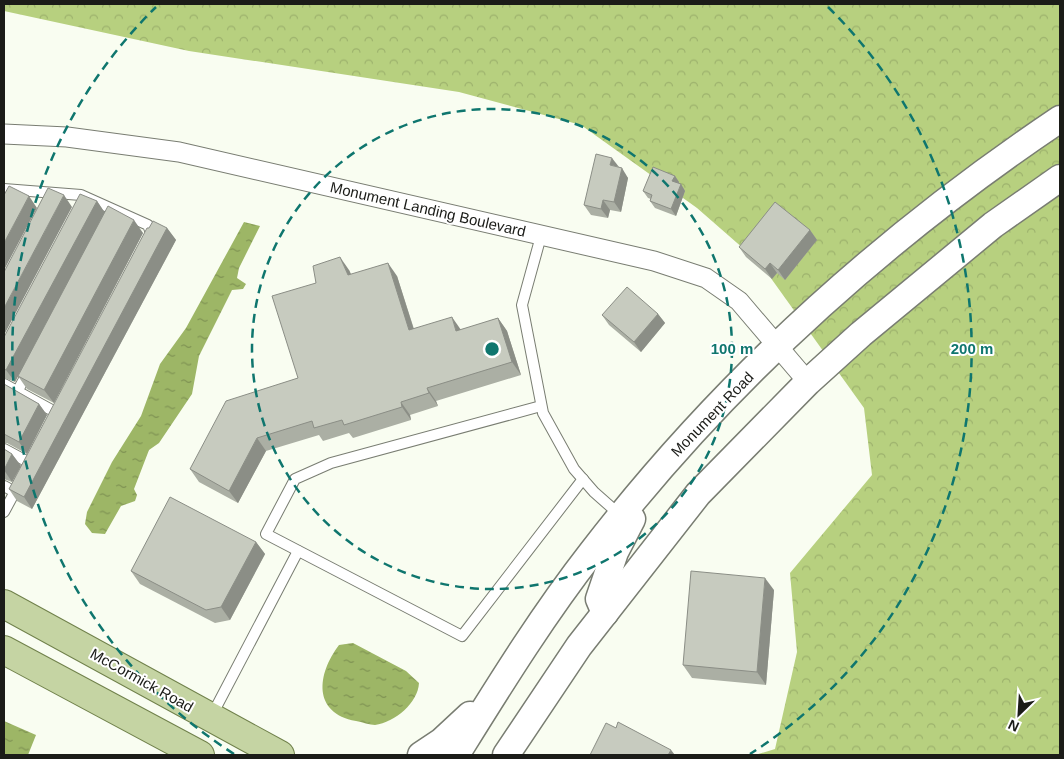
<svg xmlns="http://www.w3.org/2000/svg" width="1064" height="759" font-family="Arial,sans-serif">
	<defs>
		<pattern id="forest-crowns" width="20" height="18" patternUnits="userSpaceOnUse" patternTransform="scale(1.25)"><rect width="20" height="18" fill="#b7d07f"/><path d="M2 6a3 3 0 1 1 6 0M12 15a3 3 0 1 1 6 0" fill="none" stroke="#9db26d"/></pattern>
		<pattern id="water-ripples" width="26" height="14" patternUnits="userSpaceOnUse" patternTransform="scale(1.25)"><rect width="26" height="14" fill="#9db666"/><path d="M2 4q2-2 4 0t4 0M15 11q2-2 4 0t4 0" fill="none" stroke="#7f9353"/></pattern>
	</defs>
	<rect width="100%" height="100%" fill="#f9fdf1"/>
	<polygon fill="url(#forest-crowns)" points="4,4 1060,4 1060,755 755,755 775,749 797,652 790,573 872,475 864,408 760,263 697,208 581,125 459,92 189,51 4,11"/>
	<g fill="url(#water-ripples)">
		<polygon points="244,222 260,226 239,268 237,278 246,284 243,289 232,290 199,356 192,394 159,443 149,450 134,489 137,495 135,501 121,506 105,534 92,533 85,524 87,512 112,462 141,416 160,364 186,328"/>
		<path d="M 353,643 L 406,671 L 419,683 C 418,703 395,722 375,725 C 370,725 362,722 356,721 C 312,713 317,674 339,645 Z"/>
		<polygon points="4,721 36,735 28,755 4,755"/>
	</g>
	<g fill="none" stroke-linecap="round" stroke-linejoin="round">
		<g stroke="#797d72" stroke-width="12">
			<g id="lane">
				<polyline points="4,189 81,195 148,225 151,233 149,240"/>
				<polyline points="541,236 522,305 543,413 574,469 594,492 620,515"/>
				<polyline points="4,384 57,413"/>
				<polyline points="17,392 29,370"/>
				<polyline points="541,406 331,463 295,479 266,534 462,636 583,479"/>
				<polyline points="4,449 30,463"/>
				<polyline points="4,486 15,492"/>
				<polyline points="4,512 19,484"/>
				<polyline points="211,717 298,551"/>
			</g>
		</g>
		<g stroke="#797d72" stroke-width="21">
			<polyline id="street" points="4,134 67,137 179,152 654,261 706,278 739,301 808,382"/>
		</g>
		<g stroke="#797d72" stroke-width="29">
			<g id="secondary">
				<polyline points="605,613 599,599 615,552 632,519"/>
				<polyline points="421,755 442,741 470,715"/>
				<path d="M 456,755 C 499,686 542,616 592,552 C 722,383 883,238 1060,119"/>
				<polyline points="506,755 579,646 698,494 808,382 861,334 993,225 1060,178"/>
			</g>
		</g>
		<g stroke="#70814b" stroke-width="30">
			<g id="primary">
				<polyline points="4,604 280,755"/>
				<polyline points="4,650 200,755"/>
			</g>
		</g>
		<use href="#lane" stroke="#fff" stroke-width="10"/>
		<use href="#street" stroke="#fff" stroke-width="19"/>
		<use href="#secondary" stroke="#fff" stroke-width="26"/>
		<use href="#primary" stroke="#c5d4a3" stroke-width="28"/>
	</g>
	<g fill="#abafa4">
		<polygon points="618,167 628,178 621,212 610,210 608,218 591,215 584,205"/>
		<polygon points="675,176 679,182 679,184 681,184 685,191 676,216 655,208 650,201 651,199 648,198 643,191"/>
		<polygon points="97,201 105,213 143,233 54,403 27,389 18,376 15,382 4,378 4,337"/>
		<polygon points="149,228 167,228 176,240 32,509 17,501 9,489"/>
		<polygon points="810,230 817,240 785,280 777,273 772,279 746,257 739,247"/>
		<polygon points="349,270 351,274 397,276 414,329 461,330 498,318 507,331 521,375 436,401 438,406 410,415 411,420 353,438 349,433 323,441 319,435 266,451 238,503 199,482 190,469 298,378"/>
		<polygon points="658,314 665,323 641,352 609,325 602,315"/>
		<polygon points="4,384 39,404 47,415 27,454 7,443 4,444"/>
		<polygon points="4,449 12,454 21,466 12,482 4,479"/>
		<polygon points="256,542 265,554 230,620 215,623 140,584 131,571"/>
		<polygon points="774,590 766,685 692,678 683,665"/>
	</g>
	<g fill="#8b8e86">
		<polygon points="612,158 619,167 610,165"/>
		<polygon points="622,168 628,178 621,212 614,202"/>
		<polygon points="675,176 679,182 677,188 672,181"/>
		<polygon points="681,184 685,191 676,216 671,209"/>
		<polygon points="64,195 72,207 4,335 4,308"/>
		<polygon points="29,196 37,208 4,270 4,243"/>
		<polygon points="603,200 610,210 608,218 601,209"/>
		<polygon points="97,201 105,213 15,382 6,370"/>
		<polygon points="134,220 143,233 54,403 44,390"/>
		<polygon points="167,228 176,240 32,509 24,497"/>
		<polygon points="810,230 817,240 785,280 778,270"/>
		<polygon points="340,257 349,270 357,288 348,275"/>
		<polygon points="388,263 397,276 418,343 409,330"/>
		<polygon points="770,263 777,273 772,279 765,269"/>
		<polygon points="658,314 665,323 641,352 634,342"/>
		<polygon points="452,317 461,330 456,331"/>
		<polygon points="498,318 507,331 521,375 512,362"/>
		<polygon points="427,388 436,401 438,406 429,393"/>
		<polygon points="401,402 410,415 411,420 402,407"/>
		<polygon points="39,404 47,415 27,454 19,442"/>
		<polygon points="257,438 266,451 238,503 229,491"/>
		<polygon points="12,454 21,466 12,482 4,470"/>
		<polygon points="256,542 265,554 230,620 221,607"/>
		<polygon points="765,578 774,590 766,685 757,672"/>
		<polygon points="671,750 675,755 668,755"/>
	</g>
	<g fill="#c7cbbf" stroke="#8b8e86">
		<polygon points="596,154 612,158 610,165 622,168 614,202 603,200 601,209 584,205"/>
		<polygon points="653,167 675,176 672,181 681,184 671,209 650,201 652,195 643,191"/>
		<polygon points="9,186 29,196 4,243 4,195"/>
		<polygon points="48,188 64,195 4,308 4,272"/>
		<polygon points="80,194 97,201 6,370 4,369 4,337"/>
		<polygon points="775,202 810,230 778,270 770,263 765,269 739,247"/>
		<polygon points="108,206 134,220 44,390 18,376"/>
		<polygon points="153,221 167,228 24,497 9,489 147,228 149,228"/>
		<polygon points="340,257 348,275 388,263 409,330 452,317 456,331 498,318 512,362 427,388 429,393 401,402 402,407 344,425 342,420 314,428 312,421 257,438 229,491 190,469 226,401 298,378 272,296 316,283 313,266"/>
		<polygon points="627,287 658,314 634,342 602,315"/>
		<polygon points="4,384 39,404 19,442 4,434"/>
		<polygon points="4,449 12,454 4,470"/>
		<polygon points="170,497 256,542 221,607 206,610 131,571"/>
		<polygon points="691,571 765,578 757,672 683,665"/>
		<polygon points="618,722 671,750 668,755 590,755 606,723 616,728"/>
	</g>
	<g fill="none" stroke="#0f766e" stroke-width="2.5" stroke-dasharray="9 6">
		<circle cx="492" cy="349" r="240"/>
		<path d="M234 754A480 480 0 0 1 156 7M828 7A480 480 0 0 1 750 754"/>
	</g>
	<g text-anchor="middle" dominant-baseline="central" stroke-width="4" stroke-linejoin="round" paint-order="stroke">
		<g font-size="15" fill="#1b1c18" stroke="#fff">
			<text transform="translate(428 209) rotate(13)">Monument Landing Boulevard</text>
			<text transform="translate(712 414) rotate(-46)">Monument Road</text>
			<text transform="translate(142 680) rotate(29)">McCormick Road</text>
		</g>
	</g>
	<circle cx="492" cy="349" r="8" fill="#0f766e" stroke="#fff" stroke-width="2.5"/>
	<g font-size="15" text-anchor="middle" font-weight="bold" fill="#0f766e" stroke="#fff" stroke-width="4" stroke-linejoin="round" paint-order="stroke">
		<text x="732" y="354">100 m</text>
		<text x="972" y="354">200 m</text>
	</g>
	<rect width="1064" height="759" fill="none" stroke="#1b1c18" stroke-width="10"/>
	<g transform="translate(1019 714) rotate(205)" stroke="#ffffff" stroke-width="4" paint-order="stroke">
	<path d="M0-4L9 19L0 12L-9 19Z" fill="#1b1c18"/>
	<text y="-8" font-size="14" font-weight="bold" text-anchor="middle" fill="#1b1c18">N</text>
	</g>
</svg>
